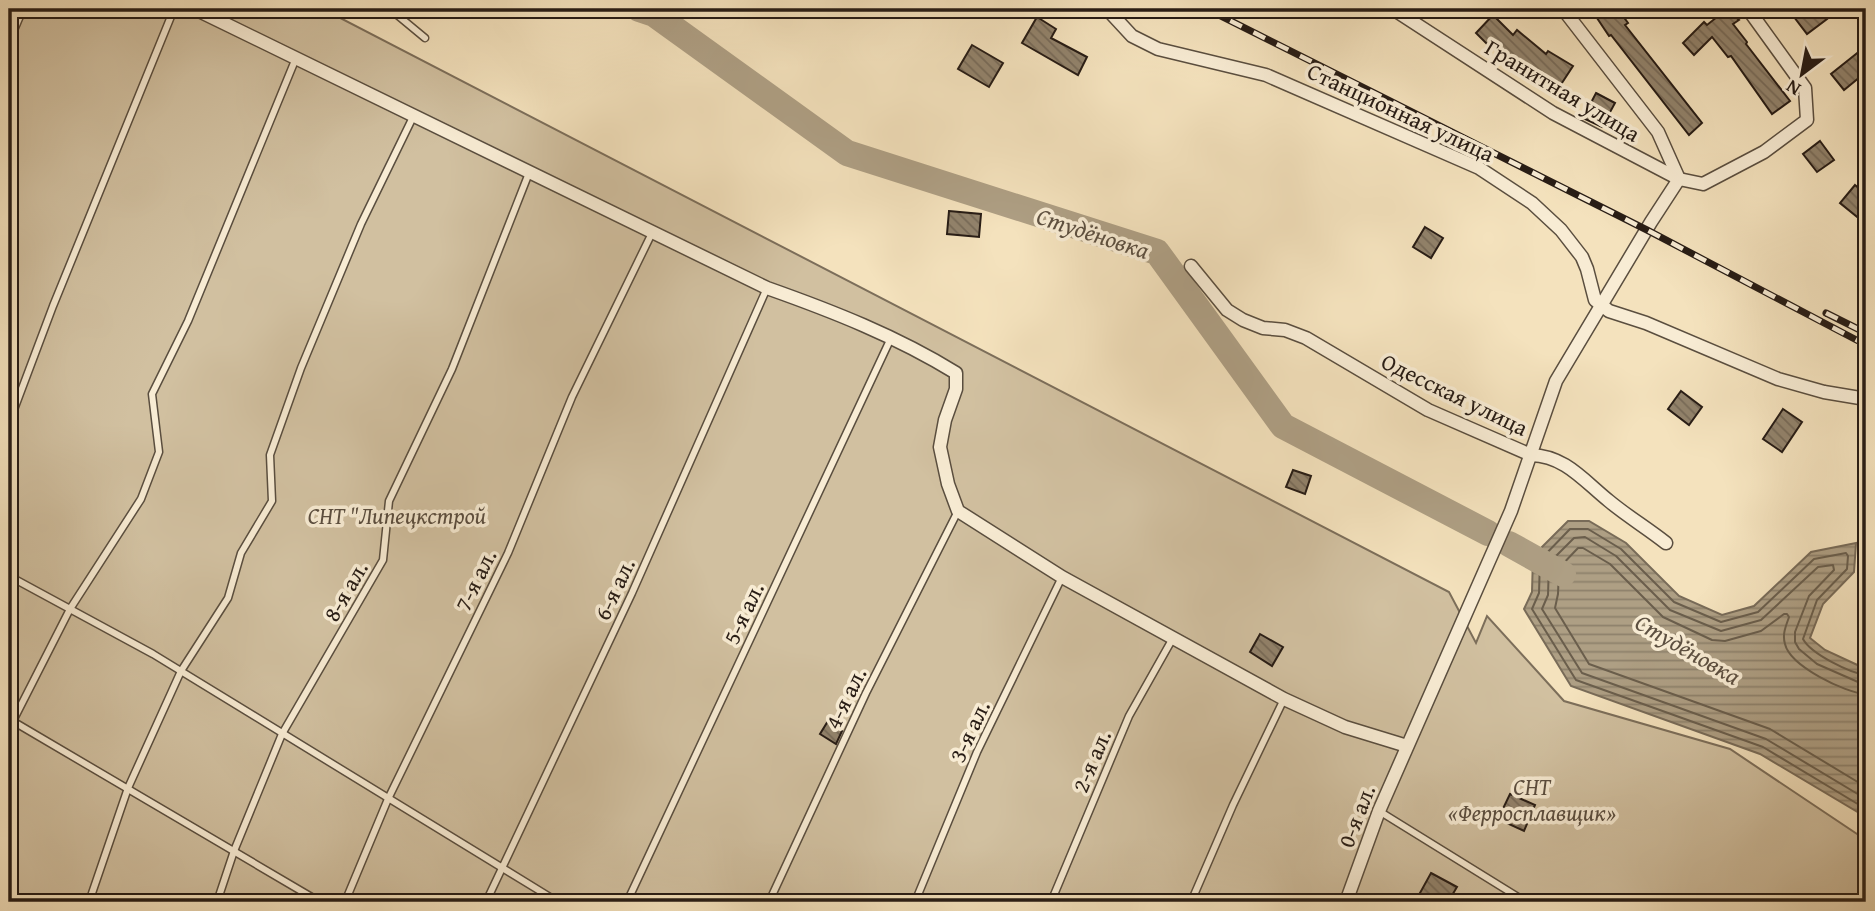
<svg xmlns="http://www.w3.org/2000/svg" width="1875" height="911" font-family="'Gentium Book Plus',serif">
	<defs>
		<pattern id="water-rules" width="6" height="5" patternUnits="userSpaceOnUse" patternTransform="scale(1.75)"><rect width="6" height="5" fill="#ae9f84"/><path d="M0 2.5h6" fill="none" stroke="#8e816b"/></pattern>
		<pattern id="building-back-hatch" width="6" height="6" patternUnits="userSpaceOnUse" patternTransform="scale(1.75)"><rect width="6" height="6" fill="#92836c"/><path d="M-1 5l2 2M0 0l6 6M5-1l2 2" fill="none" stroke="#776a58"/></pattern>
	</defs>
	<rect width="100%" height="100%" fill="#f4e2bd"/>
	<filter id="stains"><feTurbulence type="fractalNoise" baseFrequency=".00286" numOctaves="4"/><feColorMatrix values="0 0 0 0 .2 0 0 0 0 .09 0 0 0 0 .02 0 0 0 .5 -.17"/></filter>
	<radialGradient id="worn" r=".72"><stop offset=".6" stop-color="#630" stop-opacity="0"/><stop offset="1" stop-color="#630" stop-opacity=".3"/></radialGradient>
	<polygon fill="#d1c0a0" stroke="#7c6e5a" stroke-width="2" points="9,9 323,9 1449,592 1476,643 1487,616 1564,701 1730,749 1866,840 1866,902 9,902"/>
	<polygon fill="url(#water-rules)" stroke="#786b58" stroke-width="2" points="1568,521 1589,521 1626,543 1679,596 1722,615 1754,606 1811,552 1856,543 1854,572 1823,604 1810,638 1825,650 1866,669 1866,817 1760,754 1571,686 1524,609 1532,592 1533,556"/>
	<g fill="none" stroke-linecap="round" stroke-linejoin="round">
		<g stroke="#6a5e4c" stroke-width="2">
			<path d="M 1866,675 C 1850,673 1811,654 1803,639 L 1817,600 L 1847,569 L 1848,556 L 1846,553 L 1814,559 L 1758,612 L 1721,622 L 1674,602 L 1621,549 L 1588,529 L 1570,529 L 1540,560 L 1539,593 L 1532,609 L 1576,680 L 1763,747 L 1866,809"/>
			<polyline points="1866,684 1858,682 1817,664 1799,649 1795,642 1795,632 1809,596 1834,570 1833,565 1818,567 1761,620 1721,631 1670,610 1616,556 1585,537 1574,538 1549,563 1548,595 1542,609 1582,673 1766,739 1866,799"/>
			<path d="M 1866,694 C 1845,693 1790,666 1785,644 C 1782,634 1786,626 1789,617 L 1787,614 L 1784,614 L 1761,631 L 1725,641 L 1712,640 L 1663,617 L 1610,564 L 1583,548 L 1578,548 L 1559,568 L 1558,594 L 1555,608 L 1589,664 L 1770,729 L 1866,787"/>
		</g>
		<g stroke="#ae9f84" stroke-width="26">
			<polyline points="639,9 654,14 847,153 1157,252 1283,426 1488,533"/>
			<polyline points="1509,544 1563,574"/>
		</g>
	</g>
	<g fill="url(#building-back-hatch)" stroke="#271c15" stroke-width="2">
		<polygon points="1591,9 1612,9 1616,14 1620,12 1628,23 1625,25 1702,123 1689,135 1611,35 1609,36"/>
		<polygon points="1727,9 1739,20 1733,24 1747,42 1746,44 1790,101 1772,114 1731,56 1728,57 1712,37 1694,55 1683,43 1704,22 1707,25"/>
		<polygon points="1788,9 1819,9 1827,19 1807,34"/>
		<polygon points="1493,15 1513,35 1517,30 1546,54 1548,51 1573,66 1558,89 1516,63 1491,43 1489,46 1476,33"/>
		<polygon points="1037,17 1056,29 1051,38 1087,57 1078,75 1022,43"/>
		<polygon points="972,45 1003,63 989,87 958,69"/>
		<polygon points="1866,46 1866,72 1844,90 1831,74"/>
		<polygon points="1596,93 1615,103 1602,127 1583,118"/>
		<polygon points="1820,141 1834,160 1817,172 1803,154"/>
		<polygon points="1855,185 1866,194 1866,214 1861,220 1840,203"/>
		<polygon points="949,211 981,214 979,237 947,234"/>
		<polygon points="1425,227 1443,238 1431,258 1413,247"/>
		<polygon points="1681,391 1702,407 1689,425 1668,409"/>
		<polygon points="1783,409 1802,422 1782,452 1763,439"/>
		<polygon points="1293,470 1311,476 1305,494 1286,487"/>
		<polygon points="1260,634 1283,647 1272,666 1250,652"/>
		<polygon points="828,721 842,731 836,744 820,734"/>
		<polygon points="1510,794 1535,805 1524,831 1498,819"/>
		<polygon points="1431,873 1457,887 1448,902 1415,902"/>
	</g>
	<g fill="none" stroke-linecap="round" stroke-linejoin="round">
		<g stroke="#5a4e3f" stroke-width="9">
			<g id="lane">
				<polyline points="390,9 425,38"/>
				<polyline points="9,42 23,9"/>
				<polyline points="9,423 53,306 174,9"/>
				<polyline points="9,576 153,654 558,902"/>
				<polyline points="9,719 320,902"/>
				<polyline points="9,734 13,721 70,609 141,499 159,452 152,394 188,321 296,58"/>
				<polyline points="1379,811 1526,902"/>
				<polyline points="89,902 128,788 181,671 228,598 241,553 272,501 270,455 301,368 361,224 413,117"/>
				<polyline points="217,902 234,851 282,734 383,560 389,501 452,369 529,173"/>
				<polyline points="345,902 388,799 508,553 572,397 652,233"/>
				<polyline points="486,902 632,593 767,288"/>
				<polyline points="627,902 891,338"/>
				<polyline points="769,902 866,693 958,511"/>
				<polyline points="915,902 977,752 1062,577"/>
				<polyline points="1051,902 1129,716 1173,638"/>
				<polyline points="1191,902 1233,805 1284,699"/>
			</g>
		</g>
		<g stroke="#5a4e3f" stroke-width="15">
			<g id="street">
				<path d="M 195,9 L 767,288 C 832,311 896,336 956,373 L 956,389 L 945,420 L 940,447 L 948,484 L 958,511 L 1062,577 L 1284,699 L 1345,727 L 1407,746"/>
				<polyline points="1107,9 1132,36 1158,49 1266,75 1479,168 1532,203 1561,230 1582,257 1587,269 1595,300 1609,311 1646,323 1778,379 1824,392 1866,399"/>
				<polyline points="1393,9 1553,113 1679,179 1703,184 1764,152 1807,120 1805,88 1748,9"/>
				<polyline points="1563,9 1658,132 1679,179"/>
				<path d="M 1191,266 L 1227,310 L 1243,320 L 1263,328 L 1285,330 L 1306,338 L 1428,410 L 1531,455 C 1565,456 1583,480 1609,501 C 1627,516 1647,528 1666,543"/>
				<polyline points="1346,902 1379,811 1511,511 1556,381 1651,222 1679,179"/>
			</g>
		</g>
		<use href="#lane" stroke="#f8ecd4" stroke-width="6"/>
		<use href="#street" stroke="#f8ecd4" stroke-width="12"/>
		<g stroke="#271c15" stroke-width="7">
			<g id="rail">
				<polyline points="1207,9 1647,230 1866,345"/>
				<polyline points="1826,313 1866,333"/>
			</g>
		</g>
		<use href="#rail" stroke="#f8ecd4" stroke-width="4.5" stroke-dasharray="13" stroke-linecap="butt"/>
	</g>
	<g text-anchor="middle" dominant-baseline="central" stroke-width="7" stroke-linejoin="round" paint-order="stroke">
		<g font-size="23" fill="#271c15" stroke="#f8ecd4">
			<text transform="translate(1563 90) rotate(31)">Гранитная улица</text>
			<text transform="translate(1401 112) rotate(25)">Станционная улица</text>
			<text transform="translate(1455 394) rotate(26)">Одесская улица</text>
			<text transform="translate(475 580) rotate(-64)">7-я ал.</text>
			<text transform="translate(614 589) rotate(-65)">6-я ал.</text>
			<text transform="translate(345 591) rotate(-60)">8-я ал.</text>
			<text transform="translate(743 613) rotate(-65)">5-я ал.</text>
			<text transform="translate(845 698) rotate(-64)">4-я ал.</text>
			<text transform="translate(969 731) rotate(-65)">3-я ал.</text>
			<text transform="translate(1091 761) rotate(-67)">2-я ал.</text>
			<text transform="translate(1356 816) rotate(-69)">0-я ал.</text>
		</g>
		<g font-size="23" font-style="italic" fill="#5a4d3f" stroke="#f8ecd4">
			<text x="397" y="515">СНТ "Липецкстрой</text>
			<text x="1532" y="786">СНТ<tspan x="1532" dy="26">«Ферросплавщик»</tspan></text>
		</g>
		<g font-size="24" font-style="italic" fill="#5d5041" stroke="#f8ecd4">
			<text transform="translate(1093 233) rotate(18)">Студёновка</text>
			<text transform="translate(1688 649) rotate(30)">Студёновка</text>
		</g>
	</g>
	<rect width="1875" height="911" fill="none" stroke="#f4e2bd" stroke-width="35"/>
	<rect x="10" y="10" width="1854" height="890" fill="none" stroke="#271c15" stroke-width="3.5"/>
	<rect x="18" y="18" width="1840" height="876" fill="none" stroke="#271c15" stroke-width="2"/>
	<g transform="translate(1802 74) rotate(212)" stroke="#f8ecd4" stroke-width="5" paint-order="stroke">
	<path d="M0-5L12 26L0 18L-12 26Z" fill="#271c15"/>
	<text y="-10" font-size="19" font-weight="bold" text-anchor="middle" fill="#271c15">N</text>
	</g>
	<rect width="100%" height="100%" filter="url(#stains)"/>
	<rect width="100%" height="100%" fill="url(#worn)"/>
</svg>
